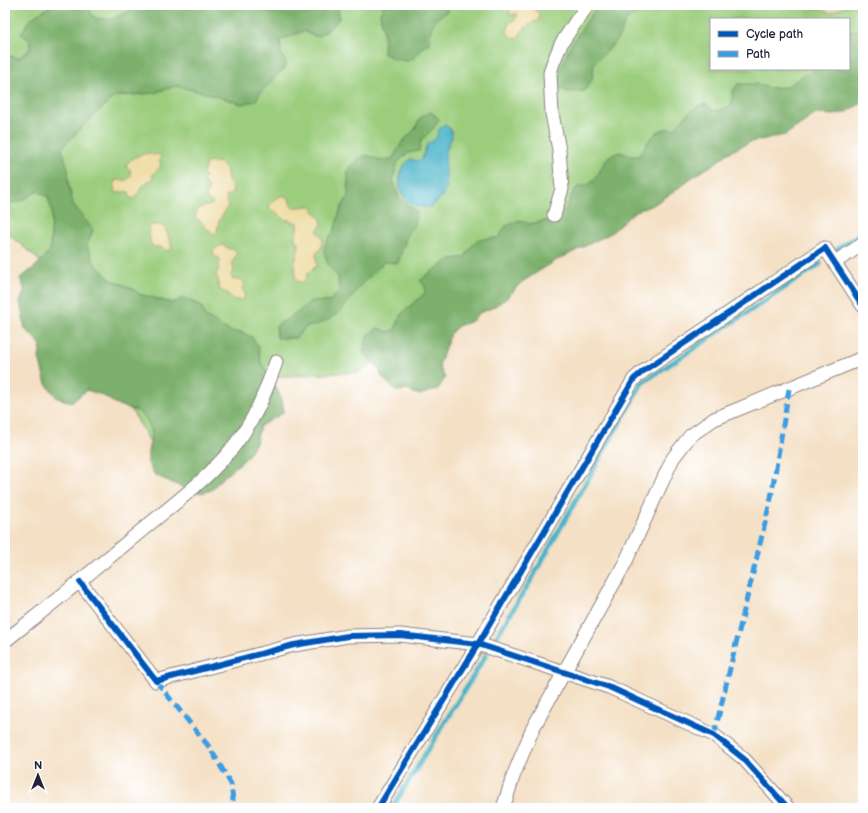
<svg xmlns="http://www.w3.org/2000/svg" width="868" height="813" font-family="'Balsamiq Sans',sans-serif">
	<rect width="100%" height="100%" fill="#fff"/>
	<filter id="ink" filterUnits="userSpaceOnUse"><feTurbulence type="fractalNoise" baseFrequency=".025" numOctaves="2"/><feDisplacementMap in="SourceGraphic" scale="8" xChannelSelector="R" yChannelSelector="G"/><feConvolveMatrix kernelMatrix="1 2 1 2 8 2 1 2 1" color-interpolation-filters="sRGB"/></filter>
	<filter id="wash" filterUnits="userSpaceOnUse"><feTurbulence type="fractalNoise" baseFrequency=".012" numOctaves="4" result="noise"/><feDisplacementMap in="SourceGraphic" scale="16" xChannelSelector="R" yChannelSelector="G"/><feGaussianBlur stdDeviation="0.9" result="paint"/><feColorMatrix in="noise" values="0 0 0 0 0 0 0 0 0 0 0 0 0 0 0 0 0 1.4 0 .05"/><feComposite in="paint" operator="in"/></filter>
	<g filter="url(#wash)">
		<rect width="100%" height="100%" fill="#f4e0c5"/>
		<path fill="#9bcd7d" stroke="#5e785c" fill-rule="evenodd" d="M 5,5 L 863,5 L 863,49 L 848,84 L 697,155 L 358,372 L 269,377 L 171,477 L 47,267 L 5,231 ZM 711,19 L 849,19 L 849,69 L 711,69 Z"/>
		<g fill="#7cb06c" stroke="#4f6954">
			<path d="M 52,5 L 91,5 L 90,13 L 97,19 L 112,19 L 137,8 L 141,5 L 337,5 L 340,18 L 328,30 L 317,37 L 304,31 L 280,40 L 281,53 L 287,66 C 275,77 264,87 255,101 L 242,104 L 202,92 L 175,86 L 154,93 L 114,97 L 83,126 L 62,148 L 68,169 L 69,186 L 73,204 L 93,230 L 87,246 L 95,264 L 110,279 L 134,289 L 139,294 L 172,303 L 183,298 L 200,305 L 206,317 L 231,332 L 241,332 L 252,337 L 258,347 L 261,362 L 277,389 L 283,404 L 283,413 L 260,426 L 256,443 L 246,458 L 219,481 L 212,490 L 201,493 L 184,488 L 155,475 L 148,463 L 148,452 L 152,433 L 147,420 L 138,411 L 118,405 L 102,395 L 87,390 L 72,402 L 57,398 L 46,384 L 39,358 L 41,345 L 25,329 L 20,301 L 25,291 L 20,278 L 34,268 L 50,251 L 52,212 L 48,197 L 37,191 L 22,201 L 5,204 L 5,55 L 19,58 L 30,49 L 31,41 L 21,34 C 24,29 27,22 32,18 C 38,13 46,10 52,5 Z"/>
			<path d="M 384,5 L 448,5 L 447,11 C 432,22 431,23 430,42 L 422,48 L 415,57 L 408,61 L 394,59 L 383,53 L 384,35 L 380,13 Z"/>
			<polygon points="598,5 647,5 625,22 619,37 609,49 594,64 592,80 584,91 567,92 556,85 560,71 570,46"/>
			<path d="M 863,29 L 863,102 L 847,112 L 834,115 L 816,114 L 785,135 L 750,142 L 728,153 L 714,164 L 691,178 L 675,191 L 653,205 L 634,212 L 611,233 L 555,261 L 522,282 L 515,289 L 507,298 L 490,309 L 481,312 L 472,321 L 458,326 L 450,334 L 439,366 L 445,378 L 438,389 L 419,395 L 407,390 L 396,391 L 381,376 L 379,369 L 363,353 L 367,336 L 378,328 L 389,332 L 395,329 L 402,313 L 425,293 L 425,286 L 420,281 L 428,274 L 451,259 L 465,257 C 475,240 477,238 498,238 L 506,226 L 520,220 L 529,224 L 548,220 L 554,215 L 565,211 L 574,190 L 580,186 L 588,185 L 594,180 L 609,156 L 620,152 L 630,156 L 639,156 C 649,142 654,126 674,129 C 686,116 688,110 705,104 L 714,111 L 721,110 L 732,105 L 732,92 L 738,84 L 757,84 L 770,88 L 786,87 L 801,77 L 818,69 L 849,69 L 849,30 L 859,31 Z"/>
			<polygon points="431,112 439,119 433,129 421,140 419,151 408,153 397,163 393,179 399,198 416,211 415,224 408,232 398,263 384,262 359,287 343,309 332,318 316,325 306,327 296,338 277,338 276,326 298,312 311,301 328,302 339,292 338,277 328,265 324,251 325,246 330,236 334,231 341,208 348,197 348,171 355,161 367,155 381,161 393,158 402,142 415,129 420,118"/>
		</g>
		<g fill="#eeda9e" stroke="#887e6c">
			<path d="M 510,5 L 534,5 L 533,8 L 540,15 L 538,21 C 532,22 527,26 522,31 C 519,34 520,37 516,39 L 508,35 L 507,32 L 509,24 L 518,16 L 516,13 L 512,15 L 509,13 Z"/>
			<path d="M 802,5 L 848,5 C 842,9 836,9 830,13 L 820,8 L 808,10 Z"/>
			<path d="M 148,153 L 155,155 L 159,154 L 161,156 L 159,160 L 161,166 L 153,174 L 152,180 L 148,181 L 146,184 L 141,187 L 139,193 L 134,199 L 130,198 L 129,192 C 124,190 120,194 115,192 L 114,188 L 115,180 L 127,180 L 131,176 L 130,169 L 126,167 C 128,158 140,155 148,153 Z"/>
			<path d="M 207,162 L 213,163 L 217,162 C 227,165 227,171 228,181 C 232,185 234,188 232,194 L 226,196 L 228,206 L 219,221 L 217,232 L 215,234 L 211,233 L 210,230 L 206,229 L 200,221 L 197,220 L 195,217 C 198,203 204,209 212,204 L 212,202 L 206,200 L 206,198 L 209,188 L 203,181 L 205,177 L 203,173 Z"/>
			<path d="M 282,195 L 289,198 L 291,206 C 303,211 308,199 316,213 C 319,217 321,219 322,224 L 317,231 L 323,239 L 321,248 L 316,254 L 317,266 C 314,268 310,271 308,273 C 304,280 306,286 296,280 C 294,274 297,270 294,263 C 297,259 299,247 299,242 L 295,241 C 295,234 298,231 297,223 L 289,220 L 285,220 L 280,215 L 270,209 L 269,206 L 272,202 Z"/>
			<path d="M 152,225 L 161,225 C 162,226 164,227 166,229 C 167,231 171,245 172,248 L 168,251 C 162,249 161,245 155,247 L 151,245 L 148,230 Z"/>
			<path d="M 223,245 L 229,249 L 233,249 L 237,254 L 232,262 L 234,271 L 231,275 L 233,280 L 240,279 L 245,284 L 242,289 L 245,294 L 243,300 C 236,301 230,299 227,293 L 223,292 L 219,288 L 218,280 L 216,275 L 218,271 L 219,263 L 221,261 L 219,258 L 214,256 L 213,250 L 219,246 Z"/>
		</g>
		<path fill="#4ab4c8" stroke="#366b82" d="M 445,125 L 451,129 L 452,137 L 445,153 L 447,188 L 440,199 L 431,207 C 423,207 413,207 407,201 C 396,189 397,168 411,159 L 417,161 L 422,159 L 427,144 C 431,142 434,141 436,138 C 439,132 437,128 445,125 Z"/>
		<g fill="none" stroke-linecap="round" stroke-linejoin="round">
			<g stroke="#4ab4c8" stroke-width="5">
				<polyline points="834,252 863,231"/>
				<polyline points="493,642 530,582 642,383 820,264"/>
				<polyline points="392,808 486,655"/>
			</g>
		</g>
	</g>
	<g filter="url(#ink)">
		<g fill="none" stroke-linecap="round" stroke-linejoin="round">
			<g stroke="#8b8180" stroke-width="15">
				<g id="street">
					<polyline points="554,215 562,189 559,150 552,114 550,73 553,63 561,44 576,21 588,5"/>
					<polyline points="835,262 863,244"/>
					<polyline points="80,582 156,681 294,645 348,636 400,635 478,644 609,687 714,735 744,759 788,808"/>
					<path d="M 5,641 C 53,603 100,565 147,526 C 185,495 226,465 251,421 C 262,402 269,382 276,362"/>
					<polyline points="378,808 478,644 634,379 646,369 825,248 863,306"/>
					<polyline points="503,808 514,774 533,728 625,563 673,458 690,436 714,419 863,358"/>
				</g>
			</g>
			<use href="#street" stroke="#fff" stroke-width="13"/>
			<g stroke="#3c9ce2" stroke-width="5" stroke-dasharray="10 5" stroke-linecap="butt">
				<polyline points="156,681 210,748 231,784 234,808"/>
				<polyline points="714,735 771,498 789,389"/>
			</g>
			<g stroke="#fff" stroke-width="8">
				<g id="cycleway">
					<polyline points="80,582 156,681 294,645 348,636 400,635 478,644 609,687 714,735 744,759 788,808"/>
					<polyline points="378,808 478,644 634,379 646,369 825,248 863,306"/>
				</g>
			</g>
			<use href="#cycleway" stroke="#0057b8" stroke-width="6"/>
		</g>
	</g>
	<rect width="868" height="813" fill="none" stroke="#fff" stroke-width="20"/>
	<rect x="710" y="18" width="140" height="52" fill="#ffffff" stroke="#a7a7b1"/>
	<rect x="718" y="31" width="20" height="6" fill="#0057b8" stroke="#a7a7b1"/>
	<text x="746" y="38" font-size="12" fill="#22223b">Cycle path</text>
	<rect x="718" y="51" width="20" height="6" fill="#3c9ce2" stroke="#a7a7b1"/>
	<text x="746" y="58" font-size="12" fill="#22223b">Path</text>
	<g transform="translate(38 775)" stroke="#ffffff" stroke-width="3" paint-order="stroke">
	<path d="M0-3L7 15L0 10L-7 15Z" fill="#22223b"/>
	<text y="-6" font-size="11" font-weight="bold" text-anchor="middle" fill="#22223b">N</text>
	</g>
</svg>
